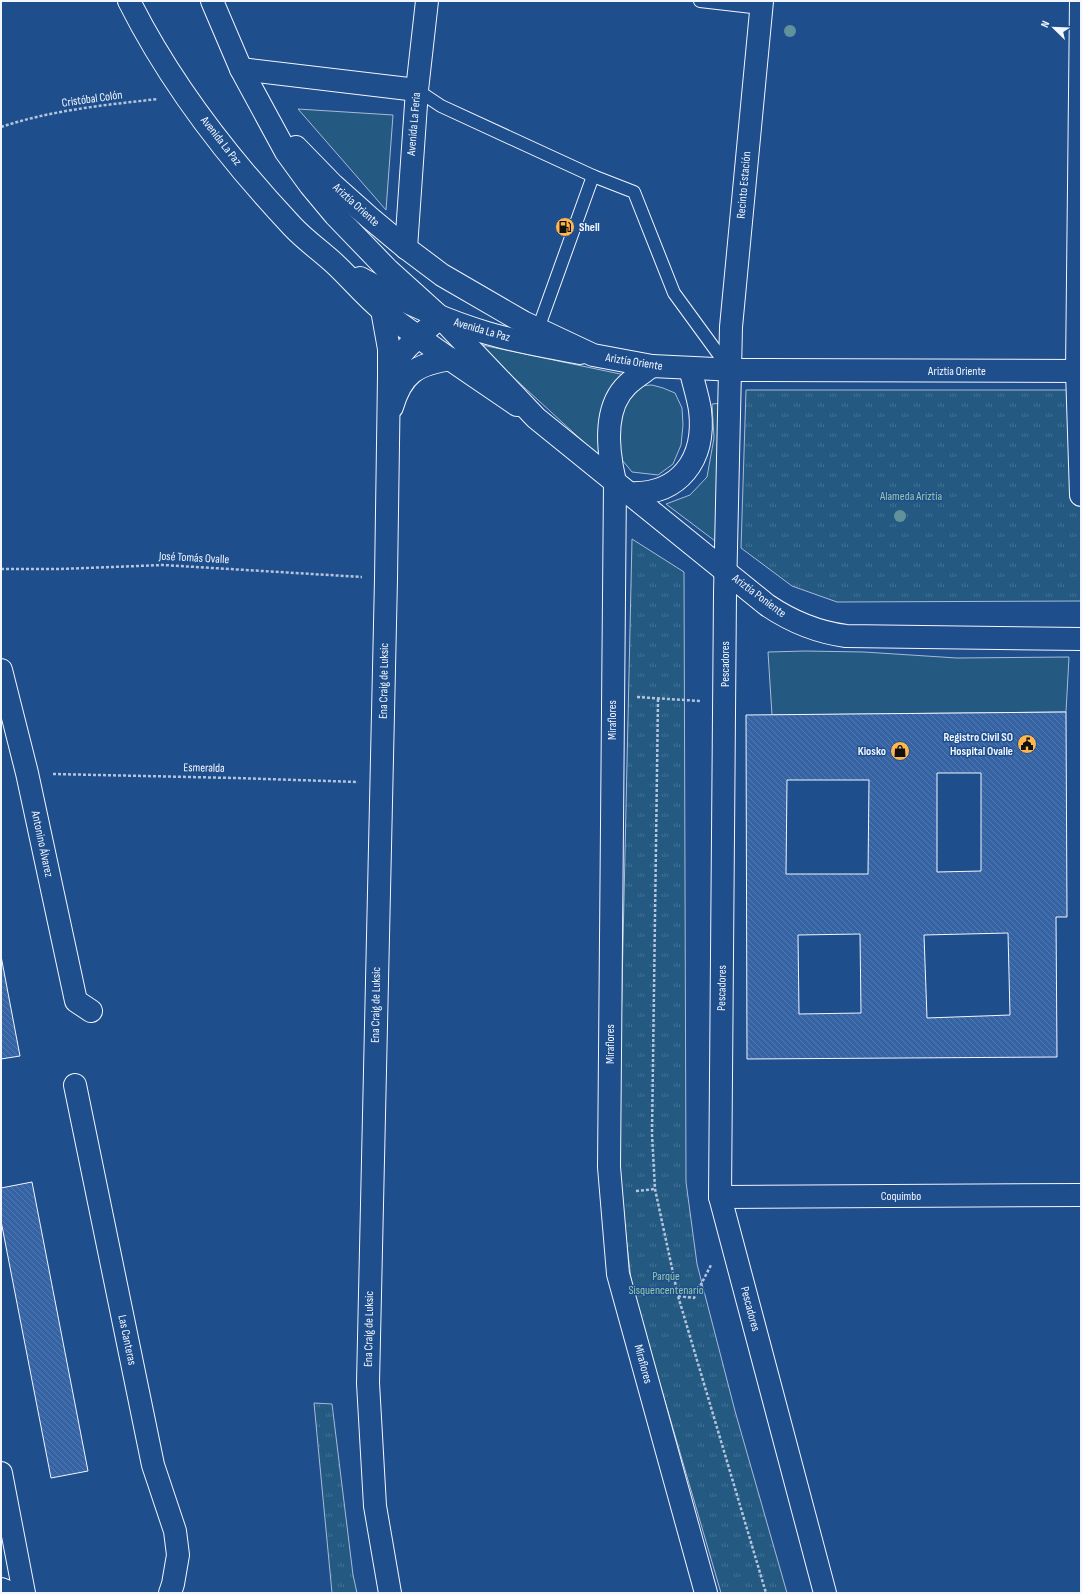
<svg xmlns="http://www.w3.org/2000/svg" width="1082" height="1594" font-family="'Sofia Sans Condensed',sans-serif">
	<defs>
		<pattern id="park-tufts" width="24" height="20" patternUnits="userSpaceOnUse"><rect width="24" height="20" fill="#245a82"/><path d="M3 7l-1-3M5 7V3M7 7l1-3M15 17l-1-3M17 17v-4M19 17l1-3" fill="none" stroke="#447295"/></pattern>
		<pattern id="building-back-hatch" width="6" height="6" patternUnits="userSpaceOnUse"><rect width="6" height="6" fill="#3563a3"/><path d="M-1 5l2 2M0 0l6 6M5-1l2 2" fill="none" stroke="#537ab1"/></pattern>
	</defs>
	<rect width="100%" height="100%" fill="#1f4e8c"/>
	<g fill="#245a82" stroke="#a8bbd7">
		<polygon points="298,109 393,115 386,210"/>
		<polygon points="477,344 625,375 600,457"/>
		<polygon points="652,385 663,388 675,393 682,408 683,425 681,445 673,464 658,475 632,472 618,455 622,400 637,386"/>
		<polygon points="722,403 723,547 666,504 690,495 707,477 714,438 712,404"/>
		<polygon points="805,651 864,652 957,658 1069,657 1066,712 772,715 768,652"/>
	</g>
	<g fill="url(#park-tufts)" stroke="#a8bbd7">
		<polygon points="746,390 1081,390 1081,601 837,602 792,586 741,548"/>
		<polygon points="632,539 684,572 686,1182 697,1264 735,1411 787,1593 721,1593 632,1288 618,1168"/>
		<polygon points="314,1403 332,1404 353,1575 357,1593 332,1593"/>
	</g>
	<g fill="url(#building-back-hatch)" stroke="#f2f6ff" fill-rule="evenodd">
		<path d="M 1066,712 L 1067,917 L 1056,917 L 1057,1057 L 747,1059 L 746,715 ZM 937,773 L 981,773 L 981,871 L 937,872 ZM 787,780 L 869,780 L 868,874 L 786,874 ZM 1008,933 L 1010,1015 L 927,1018 L 924,935 ZM 860,934 L 861,1013 L 799,1014 L 798,935 Z"/>
		<polygon points="1,956 20,1056 1,1059"/>
		<polygon points="32,1182 88,1471 51,1478 1,1221 1,1188"/>
	</g>
	<g fill="none" stroke-linecap="round" stroke-linejoin="round">
		<g stroke="#f2f6ff" stroke-width="14">
			<g id="lane">
				<polyline points="700,1 761,8"/>
				<polyline points="417,90 441,106 593,176 634,192 674,293 728,367"/>
				<polyline points="538,329 593,176"/>
			</g>
		</g>
		<g stroke="#f2f6ff" stroke-width="24">
			<g id="street">
				<polyline points="1081,1 1077,371 1081,495"/>
				<polyline points="241,69 417,90"/>
				<polyline points="730,370 731,327 762,1"/>
				<polyline points="1,670 27,773 76,1001 91,1011"/>
				<polyline points="75,1085 153,1465 175,1531 178,1555 173,1584 170,1593"/>
				<polyline points="720,1197 1081,1195"/>
				<polyline points="1,1473 24,1593"/>
				<polyline points="1,1589 11,1593"/>
			</g>
		</g>
		<g stroke="#f2f6ff" stroke-width="24">
			<g id="secondary">
				<path d="M 129,1 C 170,83 229,159 292,226 C 305,240 321,251 335,264 C 351,279 366,297 383,311 C 426,344 472,374 517,405"/>
				<polyline points="406,248 417,90 427,1"/>
				<path d="M 360,278 C 400,300 443,320 487,333 C 517,342 549,347 580,353"/>
				<polyline points="382,310 389,349 389,374"/>
				<polyline points="730,370 725,593 720,1197 825,1593"/>
				<path d="M 392,407 C 402,373 417,364 451,359"/>
				<polyline points="615,482 609,1167 618,1274 706,1593"/>
				<path d="M 390,1593 L 375,1506 L 368,1383 L 386,579 L 389,376 C 398,350 421,336 440,317"/>
			</g>
		</g>
		<g stroke="#f2f6ff" stroke-width="24">
			<g id="primary">
				<path d="M 212,1 L 241,69 L 286,152 L 310,185 L 335,215 L 388,270 L 440,317 L 536,418 L 767,605 C 792,622 816,632 846,636 L 1081,639"/>
				<polyline points="296,147 333,185 370,218 406,248 442,275 523,322 593,355 652,366 736,370 1081,371"/>
				<path d="M 615,482 C 608,452 602,409 627,385 C 634,378 644,372 652,366"/>
				<path d="M 628,493 C 679,496 706,460 700,410 C 698,396 693,382 690,368"/>
			</g>
		</g>
		<g stroke="#b3c4dc" stroke-width="2.5" stroke-dasharray="3 2" stroke-linecap="butt">
			<path d="M 1,127 C 52,110 105,105 158,99"/>
			<polyline points="1,569 60,569 163,565 362,577"/>
			<polyline points="637,697 700,701"/>
			<polyline points="658,699 652,1134 655,1189 678,1296 766,1593"/>
			<polyline points="53,774 235,778 358,782"/>
			<polyline points="636,1191 655,1189"/>
			<polyline points="678,1296 694,1298 711,1265"/>
		</g>
		<use href="#lane" stroke="#1f4e8c" stroke-width="12"/>
		<use href="#street" stroke="#1f4e8c" stroke-width="22"/>
		<use href="#secondary" stroke="#1f4e8c" stroke-width="22"/>
		<use href="#primary" stroke="#1f4e8c" stroke-width="22"/>
	</g>
	<g fill="#61919a">
		<circle cx="790" cy="31" r="6"/>
		<circle cx="900" cy="516" r="6"/>
	</g>
	<defs>
		<g id="fuel-disc" transform="scale(1)"><circle r="9.5" fill="#ffb74d" stroke="#1f4e8c"/><path d="M-5.5-6h7V0h2V4h1.3V-2.5L3-4.5l.8-.8L6-3V5H2.5V1h-1V6h-7ZM-4.2-4.7v3.2H.2V-4.7Z" fill="#111"/></g>
		<g id="civic-disc" transform="scale(1)"><circle r="9.5" fill="#ffb74d" stroke="#1f4e8c"/><path d="M-.6-6.5H3V-4.5H.6V-3L4-1V1h2V6H-6V1h2V-1L-.6-3ZM-1.2 2.5V6h2.4V2.5Z" fill="#111"/></g>
		<g id="shop-disc" transform="scale(1)"><circle r="9.5" fill="#ffb74d" stroke="#1f4e8c"/><path d="M-5-2.5h2.3a2.7 3.5 0 0 1 5.4 0H5L5.5 6h-11ZM-1.5-2.5h3a1.5 2.3 0 0 0-3 0Z" fill="#111"/></g>
	</defs>
	<g fill-rule="evenodd">
		<use href="#fuel-disc" x="565" y="227"/>
		<use href="#civic-disc" x="1027" y="744"/>
		<use href="#shop-disc" x="900" y="751"/>
	</g>
	<g text-anchor="middle" dominant-baseline="central" stroke-width="3" stroke-linejoin="round" paint-order="stroke">
		<g font-size="12" fill="#f2f6ff" stroke="#1f4e8c">
			<text transform="translate(92 99) rotate(-8)">Cristóbal Colón</text>
			<text transform="translate(414 124) rotate(-85)">Avenida La Feria</text>
			<text transform="translate(221 141) rotate(52)">Avenida La Paz</text>
			<text transform="translate(744 185) rotate(-85)">Recinto Estación</text>
			<text transform="translate(356 205) rotate(42)">Ariztía Oriente</text>
			<text transform="translate(482 330) rotate(16)">Avenida La Paz</text>
			<text transform="translate(634 362) rotate(9)">Ariztía Oriente</text>
			<text x="957" y="371">Ariztía Oriente</text>
			<text transform="translate(194 558) rotate(3)">José Tomás Ovalle</text>
			<text transform="translate(759 596) rotate(37)">Ariztía Poniente</text>
			<text transform="translate(725 664) rotate(-90)">Pescadores</text>
			<text transform="translate(384 681) rotate(-89)">Ena Craig de Luksic</text>
			<text transform="translate(612 720) rotate(-90)">Miraflores</text>
			<text transform="translate(204 768) rotate(1)">Esmeralda</text>
			<text transform="translate(42 844) rotate(78)">Antonino Álvarez</text>
			<text transform="translate(722 988) rotate(-89)">Pescadores</text>
			<text transform="translate(376 1005) rotate(-89)">Ena Craig de Luksic</text>
			<text transform="translate(610 1044) rotate(-90)">Miraflores</text>
			<text x="901" y="1196">Coquimbo</text>
			<text transform="translate(750 1309) rotate(75)">Pescadores</text>
			<text transform="translate(369 1329) rotate(-89)">Ena Craig de Luksic</text>
			<text transform="translate(127 1340) rotate(78)">Las Canteras</text>
			<text transform="translate(643 1364) rotate(75)">Miraflores</text>
		</g>
		<g font-size="12" font-weight="bold" fill="#f2f6ff" stroke="#1f4e8c" text-anchor="end">
			<text x="579" y="227" text-anchor="start">Shell</text>
			<text x="1013" y="737">Registro Civil SO<tspan x="1013" dy="14">Hospital Ovalle</tspan></text>
			<text x="886" y="751">Kiosko</text>
		</g>
		<g font-size="12" fill="#97c8a6" stroke="#1f4e8c">
			<text x="911" y="496">Alameda Ariztia</text>
			<text x="666" y="1276">Parque<tspan x="666" dy="14">Sisquencentenario</tspan></text>
		</g>
	</g>
	<rect width="1082" height="1594" fill="none" stroke="#f2f6ff" stroke-width="4"/>
	<g transform="translate(1054 28) rotate(293)" stroke="#1f4e8c" stroke-width="3" paint-order="stroke">
	<path d="M0-3L7 15L0 10L-7 15Z" fill="#f2f6ff"/>
	<text y="-6" font-size="11" font-weight="bold" text-anchor="middle" fill="#f2f6ff">N</text>
	</g>
</svg>
